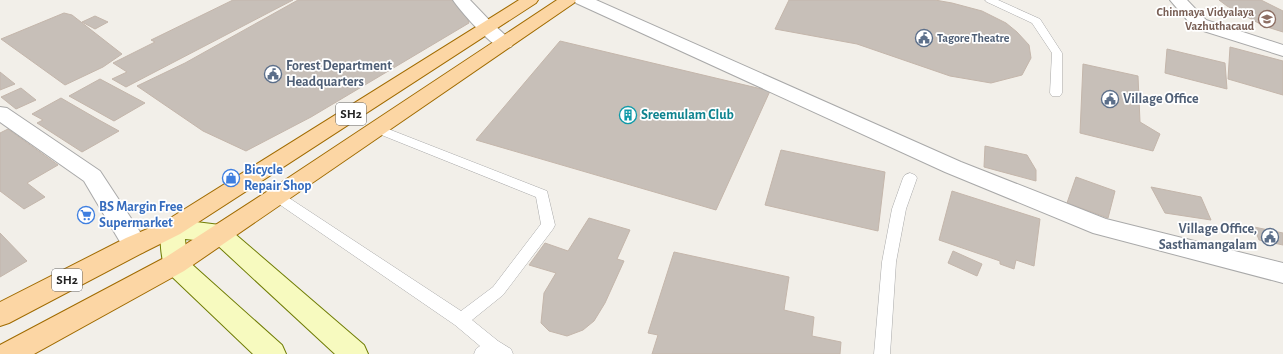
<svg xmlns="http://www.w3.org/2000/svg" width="1283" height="354" font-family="'Alegreya Sans',sans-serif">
	<rect width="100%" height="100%" fill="#f2efe9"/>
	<g fill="#c7bfb8" stroke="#c4b6ab">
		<polygon points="233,0 293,0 126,87 112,79 127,72 113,63 155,42 151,40"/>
		<polygon points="298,0 452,0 465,12 469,23 311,117 246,151 203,131 137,86 185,63"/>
		<polygon points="789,0 935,0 952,3 982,11 1006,23 1017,32 1029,45 1031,58 1022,75 991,83 950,76 857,44 775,29"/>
		<polygon points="1219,0 1261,0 1283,11 1283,32 1264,26 1227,6"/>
		<polygon points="64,13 72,15 122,54 103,67 65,85 1,39"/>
		<polygon points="95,16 108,22 95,29 82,22"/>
		<polygon points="560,41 770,91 716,210 476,140"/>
		<polygon points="1230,47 1283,61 1283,95 1228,79"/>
		<polygon points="1167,49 1225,63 1227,89 1165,73"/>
		<polygon points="1083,64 1138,76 1140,122 1160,134 1153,151 1080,133"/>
		<polygon points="0,72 15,84 0,90"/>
		<polygon points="100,79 145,103 114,121 69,96"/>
		<polygon points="21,88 36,100 16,109 1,97"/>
		<polygon points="61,98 99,120 119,131 82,152 37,123 43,120 32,114"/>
		<polygon points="8,129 58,165 27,183 45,197 24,209 0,191 0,133"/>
		<polygon points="985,146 1027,155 1036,170 1036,181 984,167"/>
		<polygon points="781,150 885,172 878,231 765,205"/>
		<polygon points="1076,177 1115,191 1108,218 1067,203"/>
		<polygon points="1151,187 1201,197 1211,220 1165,213"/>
		<polygon points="952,191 1040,219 1034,266 1016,260 1014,269 1000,264 1000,261 939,240"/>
		<polygon points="589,218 630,230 617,259 624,261 605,303 594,321 583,330 567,336 549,331 541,323 544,293 556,273 529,265 545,243 568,251"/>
		<polygon points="1254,227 1283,233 1283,245 1259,240"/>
		<polygon points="0,233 27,261 0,277"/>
		<polygon points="953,251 982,264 977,276 948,263"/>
		<polygon points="674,252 789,277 784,310 814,317 812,336 841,342 840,354 652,354 658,335 648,333"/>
	</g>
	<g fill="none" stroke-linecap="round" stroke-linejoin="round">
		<g stroke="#a9a9a9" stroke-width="1">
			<g id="lane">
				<polygon points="985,0 998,0 1040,19 1062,53 1062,93 1060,96 1052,96 1050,93 1052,53 1032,23 987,2"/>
				<polygon points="378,125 547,191 555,225 553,229 503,295 472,320 498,341 511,349 513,354 474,354 476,349 480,346 455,325 273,200 271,197 273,194 278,192 283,194 461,311 493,287 541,224 536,197 374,132 372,129 374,126"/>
				<polygon points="910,173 915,175 917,178 906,209 896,262 890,354 874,354 882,262 892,209 903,178 905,175"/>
			</g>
		</g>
		<g stroke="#a9a9a9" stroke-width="2">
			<g id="street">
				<path d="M 453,0 L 470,0 L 493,24 L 514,43 L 511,47 C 507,48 503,49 499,47 C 487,41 461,12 453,0 Z"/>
				<polygon points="574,0 596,0 961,162 1106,219 1283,263 1283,283 1093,233 945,172 576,3"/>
				<polygon points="1170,0 1187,0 1206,20 1283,45 1283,56 1194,28"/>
				<polygon points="0,107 7,108 100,171 144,238 147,245 144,252 135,254 126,252 84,181 0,122"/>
			</g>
		</g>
		<g stroke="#707d05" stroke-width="2">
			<path id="secondary" d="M 172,219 L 220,225 L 228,228 L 364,345 L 368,354 L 335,354 L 214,242 L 185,239 L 187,260 L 282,345 L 286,354 L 253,354 L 166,271 C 161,260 158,232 164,222 Z"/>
		</g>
		<g stroke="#a06b00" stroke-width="2">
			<g id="primary">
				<polygon points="519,0 538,0 536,3 180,234 144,252 9,323 0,326 0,302 126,238 164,222"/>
				<polygon points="557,0 576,0 574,3 184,271 34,354 0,354 0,345 166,257 285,180"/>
			</g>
		</g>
		<use href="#lane" fill="#fff" fill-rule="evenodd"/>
		<use href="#street" fill="#fff" fill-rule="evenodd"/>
		<use href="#secondary" fill="#f7fabf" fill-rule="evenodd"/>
		<use href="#primary" fill="#fcd6a4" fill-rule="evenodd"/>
	</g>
	<defs>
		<g id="school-ring" transform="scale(0.9)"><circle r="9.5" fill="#fff" stroke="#8d6e63" stroke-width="1.5"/><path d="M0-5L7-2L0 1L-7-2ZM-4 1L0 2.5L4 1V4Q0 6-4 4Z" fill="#8d6e63"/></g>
		<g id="civic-ring" transform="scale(0.9)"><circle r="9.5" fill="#fff" stroke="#5c6f8a" stroke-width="1.5"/><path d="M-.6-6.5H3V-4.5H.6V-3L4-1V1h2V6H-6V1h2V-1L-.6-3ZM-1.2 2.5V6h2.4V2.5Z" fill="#5c6f8a"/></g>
		<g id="building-ring" transform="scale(0.9)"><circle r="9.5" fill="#fff" stroke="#0f9aa8" stroke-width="1.5"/><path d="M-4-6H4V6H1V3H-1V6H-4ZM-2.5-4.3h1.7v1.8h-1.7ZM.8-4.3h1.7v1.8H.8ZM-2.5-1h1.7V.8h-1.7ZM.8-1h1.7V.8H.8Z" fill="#0f9aa8"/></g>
		<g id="shop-ring" transform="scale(0.9)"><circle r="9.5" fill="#fff" stroke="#3f7fe0" stroke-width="1.5"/><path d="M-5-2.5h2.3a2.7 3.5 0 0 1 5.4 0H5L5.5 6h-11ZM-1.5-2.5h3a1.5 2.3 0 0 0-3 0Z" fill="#3f7fe0"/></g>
		<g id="supermarket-ring" transform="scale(0.9)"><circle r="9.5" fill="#fff" stroke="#3f7fe0" stroke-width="1.5"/><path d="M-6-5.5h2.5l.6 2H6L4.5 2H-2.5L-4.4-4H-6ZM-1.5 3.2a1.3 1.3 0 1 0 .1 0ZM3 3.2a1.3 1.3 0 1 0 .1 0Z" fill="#3f7fe0"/></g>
	</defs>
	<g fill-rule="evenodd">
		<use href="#school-ring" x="1267" y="19"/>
		<use href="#civic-ring" x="924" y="38"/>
		<use href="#civic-ring" x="273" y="74"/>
		<use href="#civic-ring" x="1110" y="99"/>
		<use href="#building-ring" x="628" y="115"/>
		<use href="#shop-ring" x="231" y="178"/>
		<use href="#supermarket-ring" x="86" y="215"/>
		<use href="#civic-ring" x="1270" y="237"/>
	</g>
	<g text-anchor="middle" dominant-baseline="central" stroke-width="3.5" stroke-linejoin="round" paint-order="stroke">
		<g font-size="12" font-weight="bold" fill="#785e54" stroke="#fff" text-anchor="end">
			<text x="1254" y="12">Chinmaya Vidyalaya<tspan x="1254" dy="14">Vazhuthacaud</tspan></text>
		</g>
		<g font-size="12" font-weight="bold" fill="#4e5e75" stroke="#fff" text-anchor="start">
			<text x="937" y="38">Tagore Theatre</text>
		</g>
		<g fill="#fff" stroke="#646464" stroke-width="1">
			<rect x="336" y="103" width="30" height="22" rx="3"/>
			<rect x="52" y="269" width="30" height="22" rx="3"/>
		</g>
		<g font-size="13" font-weight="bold" fill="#222">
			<text x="351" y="114">SH2</text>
			<text x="67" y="280">SH2</text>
		</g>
		<g font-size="14" font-weight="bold" fill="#4e5e75" stroke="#fff" text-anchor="start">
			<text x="286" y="66">Forest Department<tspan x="286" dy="16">Headquarters</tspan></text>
			<text x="1123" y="99">Village Office</text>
			<text x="1257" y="229" text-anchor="end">Village Office,<tspan x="1257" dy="16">Sasthamangalam</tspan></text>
		</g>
		<g font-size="14" font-weight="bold" fill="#0d838f" stroke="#fff" text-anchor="start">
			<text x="641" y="115">Sreemulam Club</text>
		</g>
		<g font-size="14" font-weight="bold" fill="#366cbe" stroke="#fff" text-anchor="start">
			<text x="244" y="170">Bicycle<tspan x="244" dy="16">Repair Shop</tspan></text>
			<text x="99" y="207">BS Margin Free<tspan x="99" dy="16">Supermarket</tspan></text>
		</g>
	</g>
</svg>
